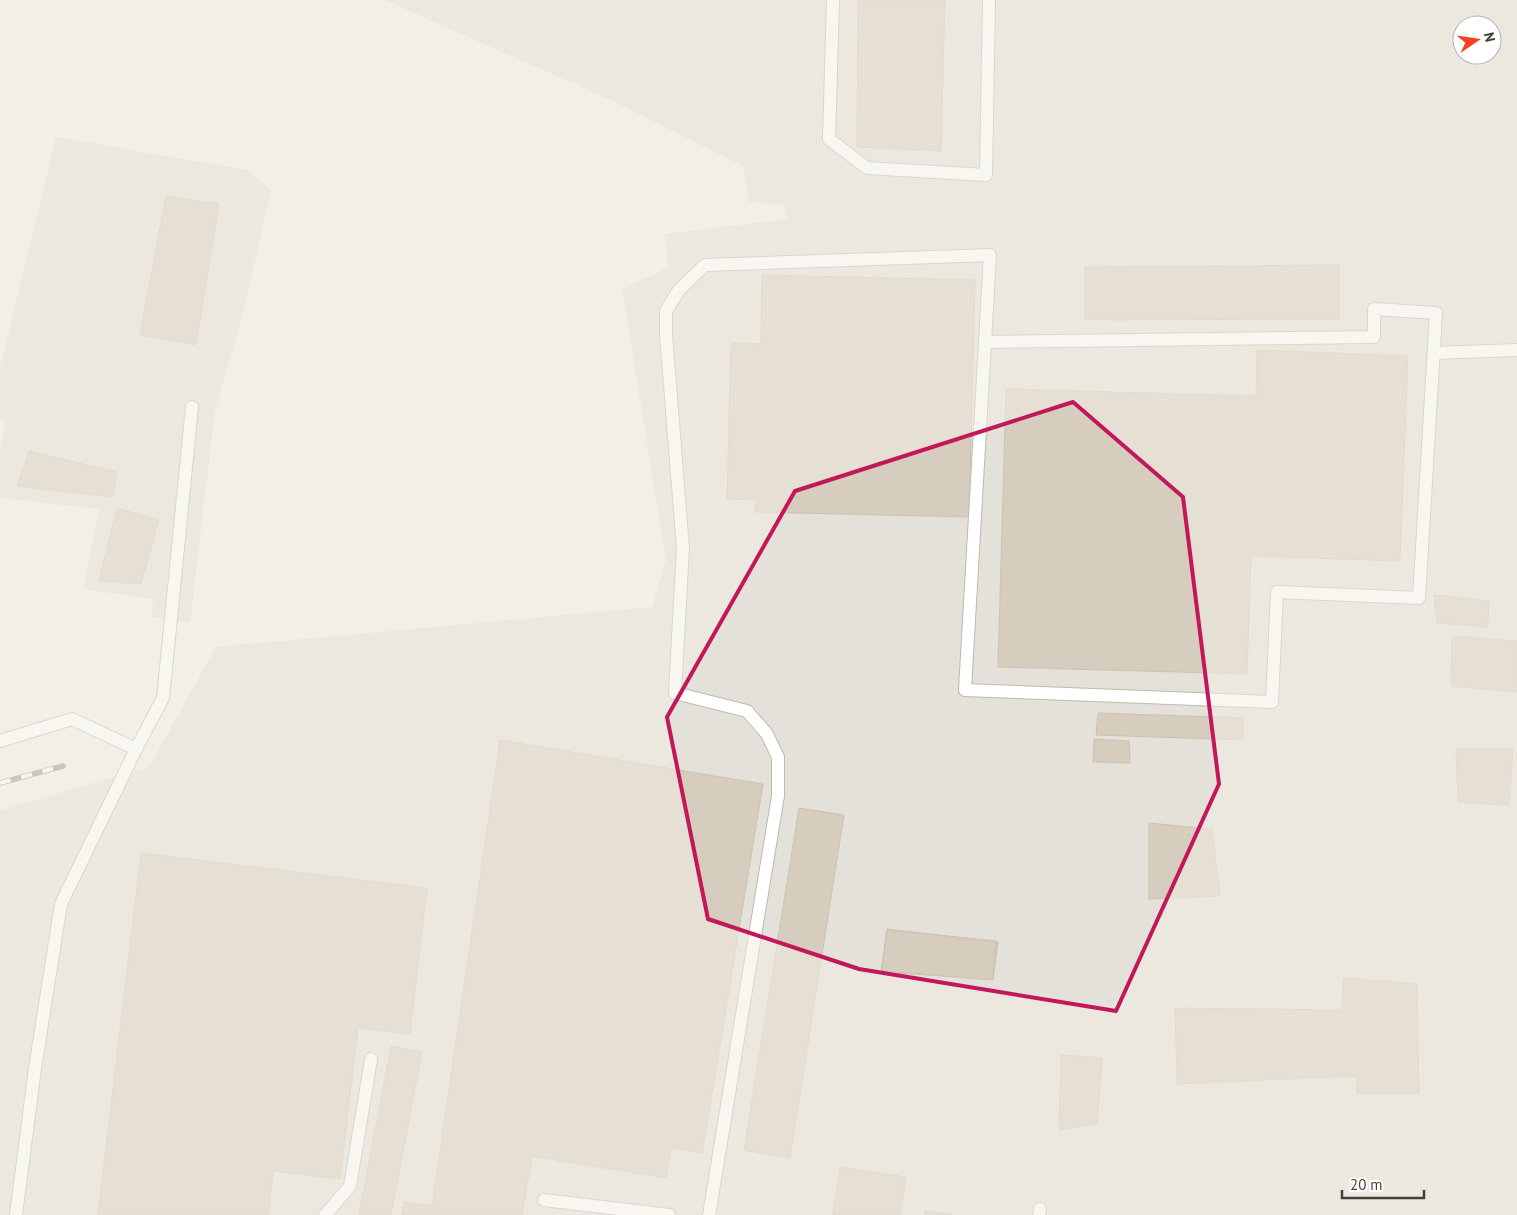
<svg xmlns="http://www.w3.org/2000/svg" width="1517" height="1215" font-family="'PT Sans',sans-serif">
	<rect width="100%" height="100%" fill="#f2efe6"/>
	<g fill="#e4e0da" fill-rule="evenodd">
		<path d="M 385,0 L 1517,0 L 1517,1215 L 0,1215 L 0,810 L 149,767 L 216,647 L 652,607 L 666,560 L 622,289 L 668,268 L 665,234 L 787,219 L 784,205 L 749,202 L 743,166 L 615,102 ZM 1462,25 L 1492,25 L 1492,55 L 1462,55 Z"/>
		<polygon points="56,137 248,170 271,191 241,321 215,410 190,623 152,617 153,599 83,589 99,509 0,498 0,447 6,422 0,420 0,368"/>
	</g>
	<g fill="#d6cdbe" stroke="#cec2af">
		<polygon points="858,0 945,0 941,151 857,147"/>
		<polygon points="166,196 219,204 196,345 140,335"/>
		<polygon points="1339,265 1339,319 1085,320 1085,267"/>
		<polygon points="762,275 975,280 969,517 755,512 756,500 727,499 731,343 761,344"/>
		<polygon points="1257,350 1408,356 1400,561 1251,556 1247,674 998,667 1006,389 1256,396"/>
		<polygon points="29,451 117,472 113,497 17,486"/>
		<polygon points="117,508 159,520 141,584 99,581"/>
		<polygon points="1434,595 1489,601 1488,627 1437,623"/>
		<polygon points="1452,636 1517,641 1517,692 1451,686"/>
		<polygon points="1098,713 1243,718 1243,740 1096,735"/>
		<polygon points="1094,739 1129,741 1130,763 1093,762"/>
		<polygon points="500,740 763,784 702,1153 671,1148 666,1178 532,1156 522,1215 402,1215 404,1202 432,1206"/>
		<polygon points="1456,749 1513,749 1509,805 1458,802"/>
		<polygon points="799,808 844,815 790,1158 744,1150"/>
		<polygon points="1149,823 1212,829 1220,896 1149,899"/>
		<polygon points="141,853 427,888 410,1034 358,1028 340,1179 273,1171 268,1215 98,1215"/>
		<polygon points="887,929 998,942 993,979 881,972"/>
		<polygon points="887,930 996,941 993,980 882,971"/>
		<polygon points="1343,978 1417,984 1419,1094 1357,1094 1357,1076 1177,1084 1175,1008 1342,1010"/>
		<polygon points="391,1046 422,1052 391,1215 359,1215"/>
		<polygon points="1061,1055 1102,1058 1097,1124 1059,1130"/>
		<polygon points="840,1167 906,1177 900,1215 833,1215"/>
		<polygon points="925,1211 954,1215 925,1215"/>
	</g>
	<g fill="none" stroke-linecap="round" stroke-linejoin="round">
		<g stroke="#c0b9ac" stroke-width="14">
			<g id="lane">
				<polyline points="833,0 829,139 867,168 986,175 989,0"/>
				<polygon points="1374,309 1436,313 1419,598 1277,592 1272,702 965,690 985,342 1374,337"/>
				<polyline points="1434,353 1517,350"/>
				<polyline points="0,741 72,719 136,749"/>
				<polyline points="544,1200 669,1215"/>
				<polyline points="16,1215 35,1068 61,904 136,749 163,698 192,407"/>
				<polyline points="325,1215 350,1186 371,1059"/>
				<polyline points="709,1215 778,796 778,757 767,734 747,711 675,693 683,548 666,335 666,311 679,290 705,265 990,255 985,342"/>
				<polyline points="1039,1215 1040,1209"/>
			</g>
		</g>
		<use href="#lane" stroke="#fff" stroke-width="12"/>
		<g stroke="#959595" stroke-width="5.5">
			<polyline id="rail" points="0,783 63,766"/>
		</g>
		<use href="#rail" stroke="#fff" stroke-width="4" stroke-dasharray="11" stroke-linecap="butt"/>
	</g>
	<path d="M0 0H1517V1215H0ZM 1073,402 L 1183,497 L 1219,784 L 1116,1011 L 859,969 L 708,919 L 667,717 L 795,491 Z" fill="#f2efe6" fill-opacity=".55" fill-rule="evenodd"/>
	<path fill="none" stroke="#c2185b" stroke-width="4" stroke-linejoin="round" d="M 1073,402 L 1183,497 L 1219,784 L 1116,1011 L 859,969 L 708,919 L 667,717 L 795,491 Z"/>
	<g transform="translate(1477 40) rotate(77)"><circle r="24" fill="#ffffff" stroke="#b4b2ae"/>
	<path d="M0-4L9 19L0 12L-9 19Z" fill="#f2421d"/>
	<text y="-8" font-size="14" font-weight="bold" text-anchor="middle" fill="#443f35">N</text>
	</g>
	<path d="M1342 1190v8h82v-8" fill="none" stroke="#443f35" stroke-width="2.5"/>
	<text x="1350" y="1190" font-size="15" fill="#443f35" stroke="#ffffff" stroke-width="4" paint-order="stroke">20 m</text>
</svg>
